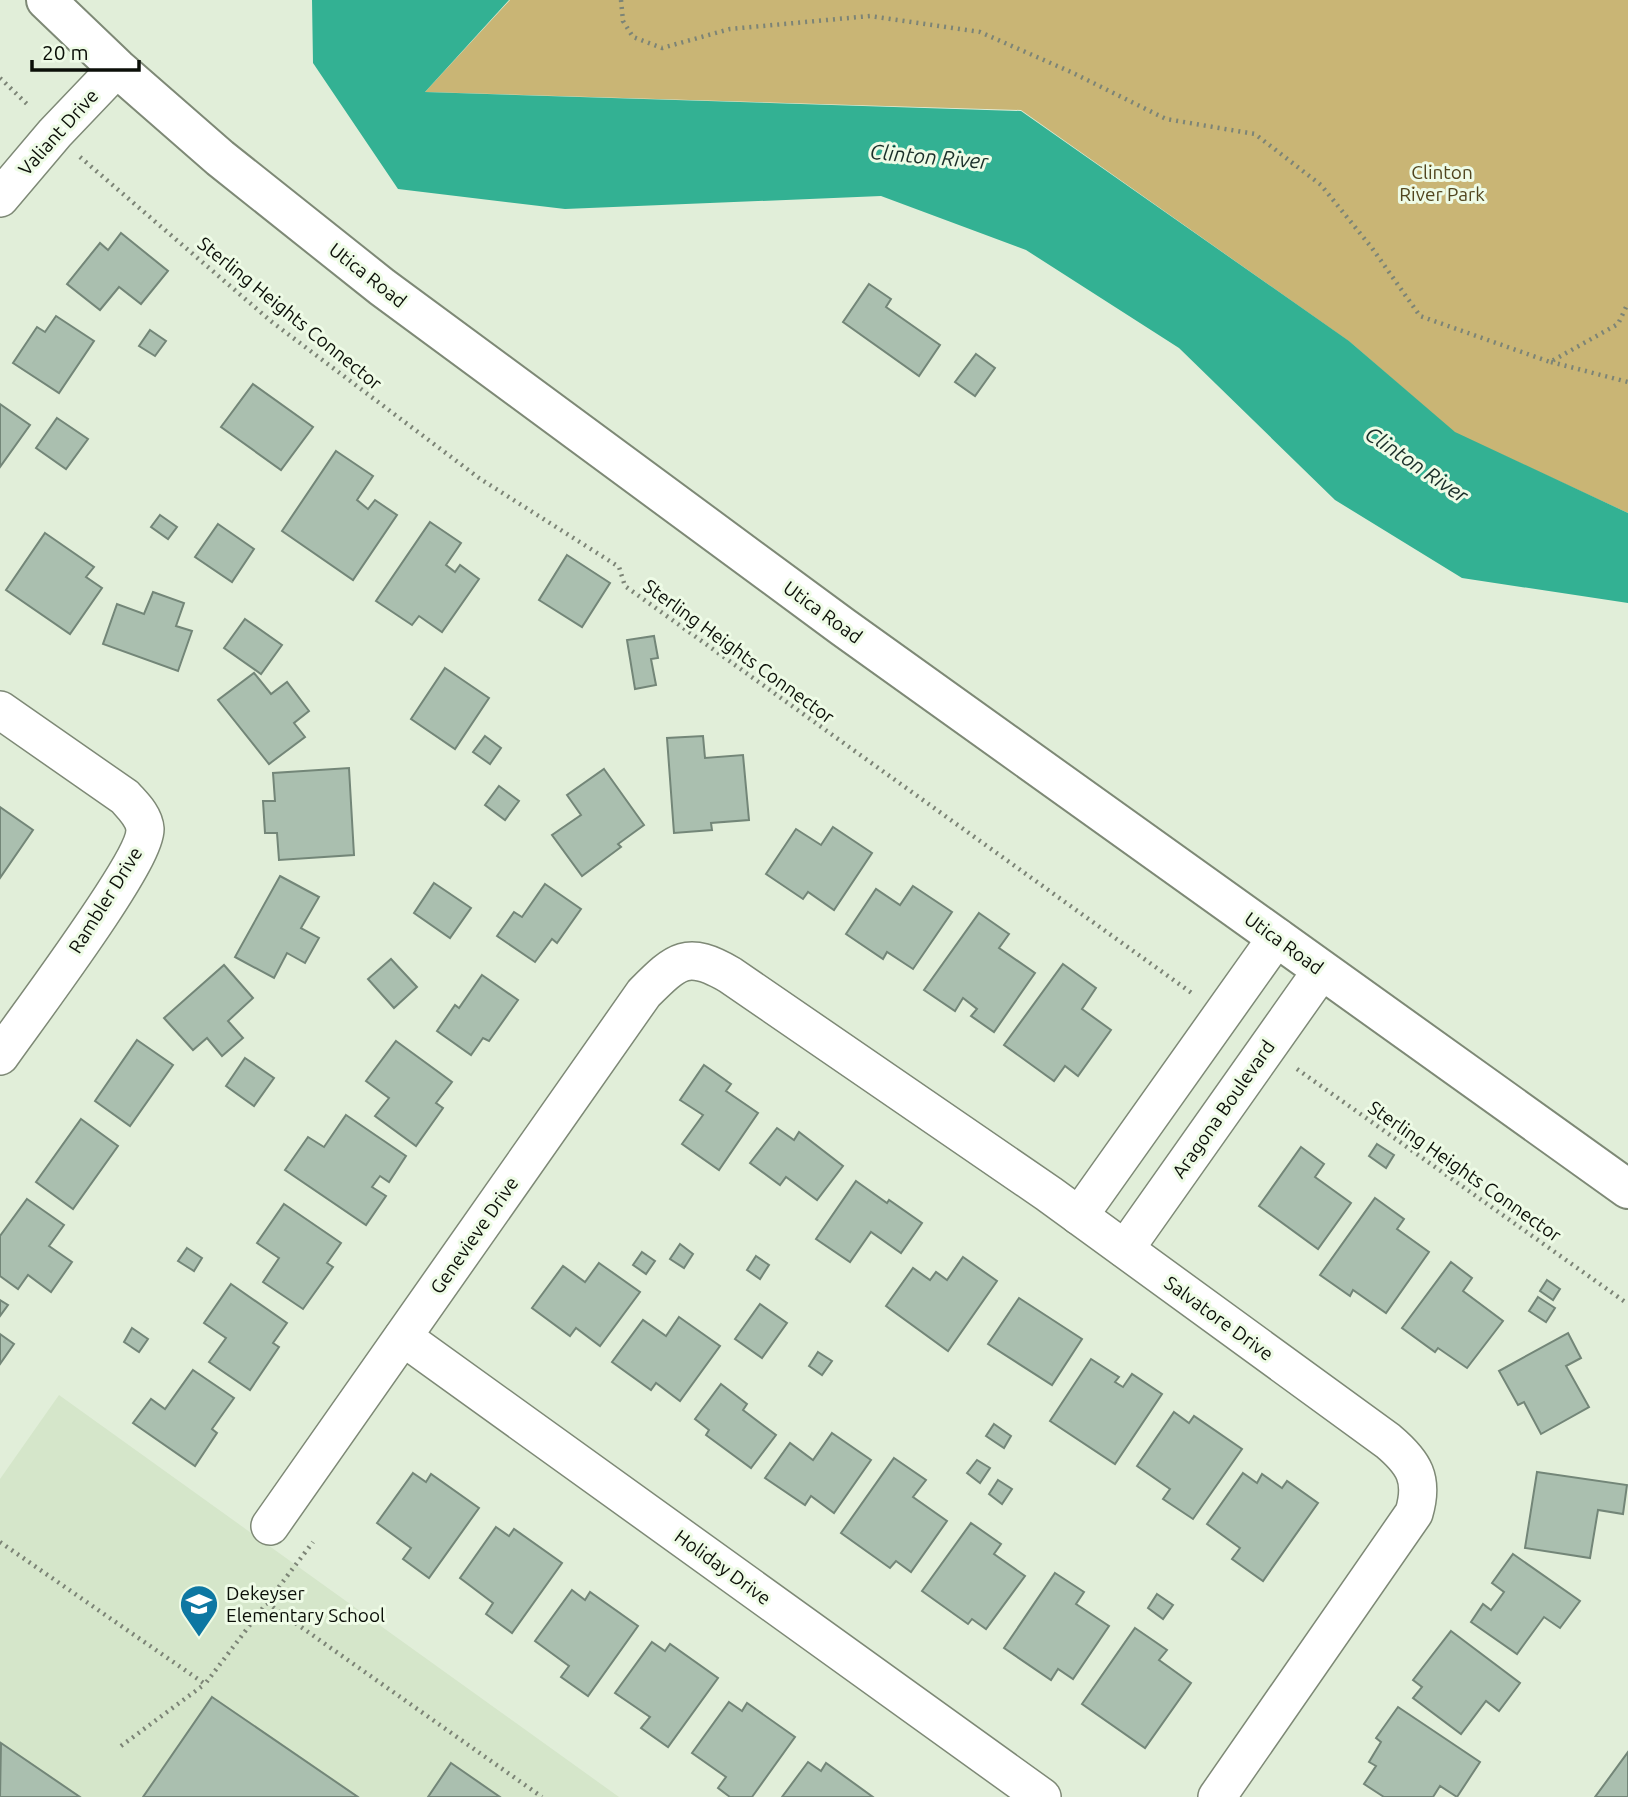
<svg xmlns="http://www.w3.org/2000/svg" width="1628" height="1797" font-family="Ubuntu,sans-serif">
	<rect width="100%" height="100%" fill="#e1eed9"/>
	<polygon fill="#d5e6ca" points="59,1395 619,1797 0,1797 0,1479"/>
	<polygon fill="#c9b575" points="510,0 1628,0 1628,513 1455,433 1350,342 1021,110 425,92"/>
	<polygon fill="#33b193" points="312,0 509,0 425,92 1021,111 1349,341 1455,432 1628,513 1628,603 1462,578 1335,500 1179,348 1026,250 881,196 565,209 398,189 313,63"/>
	<g fill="#aabfaf" stroke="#738678" stroke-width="2">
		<polygon points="121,233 168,271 141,304 119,287 100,310 67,284 100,243 108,250"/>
		<polygon points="869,284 891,299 886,307 940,345 919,376 843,322"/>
		<polygon points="56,316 94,341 59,393 13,363 37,327 45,332"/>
		<polygon points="150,330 166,341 155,356 139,346"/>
		<polygon points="976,354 995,368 975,396 955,382"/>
		<polygon points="253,384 313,427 281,470 221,427"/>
		<polygon points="0,404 30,425 0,467"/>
		<polygon points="57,418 88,439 66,469 36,448"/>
		<polygon points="336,451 373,476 357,500 368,509 375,500 397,515 353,580 282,531"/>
		<polygon points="160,515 177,527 168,539 151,527"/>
		<polygon points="430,522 461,543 446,565 455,572 460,565 479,579 442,632 419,616 412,625 376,601"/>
		<polygon points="218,524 254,549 232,582 195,557"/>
		<polygon points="45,533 94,567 86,577 102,588 70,634 6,590"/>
		<polygon points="567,555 610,583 582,627 539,600"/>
		<polygon points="153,592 184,603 176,626 192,631 178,671 103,644 117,604 144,614"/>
		<polygon points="245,619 282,645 261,674 224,648"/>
		<polygon points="654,636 658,658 651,659 656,685 635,689 627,640"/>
		<polygon points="445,668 489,698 455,749 411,719"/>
		<polygon points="254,673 271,694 287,682 309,711 294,723 305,737 269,764 218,700"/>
		<polygon points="485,736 501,748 490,764 473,752"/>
		<polygon points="703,736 705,758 743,755 749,820 711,823 712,830 674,833 667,738"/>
		<polygon points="349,768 354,855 279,860 277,833 265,833 263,801 275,801 273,773"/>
		<polygon points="604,769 644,825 618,844 621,847 582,876 552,835 581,815 567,795"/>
		<polygon points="499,786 519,801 505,820 485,805"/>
		<polygon points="0,807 33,830 0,878"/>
		<polygon points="833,827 872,853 834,910 808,892 803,899 766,874 796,829 821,845"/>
		<polygon points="280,876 319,897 301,928 319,938 305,963 287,953 274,978 235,957"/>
		<polygon points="434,883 471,908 450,938 414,913"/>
		<polygon points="545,884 581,909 557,943 552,939 535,962 497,936 514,912 522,917"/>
		<polygon points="913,886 952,912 913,969 887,952 883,959 846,934 876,889 900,905"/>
		<polygon points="979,913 1009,934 999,948 1035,973 994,1032 971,1016 977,1009 963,998 955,1011 924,990"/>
		<polygon points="391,959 417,987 394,1008 368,979"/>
		<polygon points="1063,964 1096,988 1082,1009 1111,1030 1078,1076 1065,1066 1054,1081 1004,1045"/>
		<polygon points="224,965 253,998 228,1021 243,1038 222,1056 207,1038 193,1050 164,1018"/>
		<polygon points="482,975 518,1000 489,1041 483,1038 471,1055 437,1031 455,1005 459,1008"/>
		<polygon points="137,1040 173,1065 130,1126 95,1101"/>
		<polygon points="396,1041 452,1082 436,1103 443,1108 416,1146 375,1116 389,1098 366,1081"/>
		<polygon points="245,1058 274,1078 254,1106 226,1086"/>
		<polygon points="704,1065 731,1084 726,1091 758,1113 719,1170 682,1144 703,1115 680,1100"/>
		<polygon points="346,1115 406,1156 389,1182 380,1176 372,1187 386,1196 366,1225 285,1170 308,1137 324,1147"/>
		<polygon points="81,1119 118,1146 73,1209 36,1182"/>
		<polygon points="777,1128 794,1140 799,1132 843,1166 817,1200 786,1177 780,1185 750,1163"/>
		<polygon points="1377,1144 1394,1155 1386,1168 1369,1156"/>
		<polygon points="1301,1147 1324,1164 1315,1177 1351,1203 1318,1249 1259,1206"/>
		<polygon points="856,1181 887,1203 889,1200 922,1223 901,1253 871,1232 850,1262 816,1239"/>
		<polygon points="1375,1198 1404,1219 1397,1229 1429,1252 1386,1313 1353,1290 1350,1296 1320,1275"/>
		<polygon points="27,1199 64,1225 49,1246 72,1262 51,1292 28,1275 18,1289 0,1276 0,1236"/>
		<polygon points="284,1204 341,1243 327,1263 333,1267 303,1309 263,1282 279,1258 257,1243"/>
		<polygon points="680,1244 693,1254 684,1268 670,1259"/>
		<polygon points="187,1248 202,1258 194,1271 178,1261"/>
		<polygon points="642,1252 655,1261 646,1274 633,1265"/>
		<polygon points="756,1256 769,1265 760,1279 747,1270"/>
		<polygon points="963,1257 997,1281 948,1351 886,1306 913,1268 930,1280 936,1272 947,1280"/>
		<polygon points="1451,1262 1472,1278 1463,1291 1503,1321 1467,1368 1438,1348 1435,1352 1402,1328"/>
		<polygon points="599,1263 640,1292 600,1346 576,1328 570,1336 532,1308 563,1266 585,1282"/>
		<polygon points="1547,1280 1560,1289 1553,1300 1540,1291"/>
		<polygon points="231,1284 287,1323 273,1343 279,1347 250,1390 209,1362 226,1338 204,1323"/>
		<polygon points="1538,1297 1555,1308 1546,1322 1529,1311"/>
		<polygon points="1019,1298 1082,1339 1052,1385 988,1344"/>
		<polygon points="0,1300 8,1305 0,1316"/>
		<polygon points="760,1304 787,1323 762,1358 735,1339"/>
		<polygon points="679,1317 720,1346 680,1401 656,1383 651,1390 612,1362 643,1320 666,1336"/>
		<polygon points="132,1328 148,1339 139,1352 124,1342"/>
		<polygon points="1568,1333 1581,1358 1566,1366 1589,1407 1541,1434 1524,1402 1518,1405 1499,1371"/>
		<polygon points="0,1334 14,1344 0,1364"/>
		<polygon points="818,1352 832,1361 822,1375 809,1366"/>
		<polygon points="1091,1359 1119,1377 1115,1382 1123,1387 1132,1374 1162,1394 1115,1464 1050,1421"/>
		<polygon points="193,1370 234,1398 212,1429 217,1433 195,1466 133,1423 151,1399 165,1409"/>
		<polygon points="721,1384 747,1404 743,1410 776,1435 751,1468 706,1435 709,1430 695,1419"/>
		<polygon points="1174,1412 1189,1423 1194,1416 1242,1449 1193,1519 1163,1499 1170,1489 1137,1466"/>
		<polygon points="994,1424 1011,1436 1004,1448 986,1436"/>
		<polygon points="832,1433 871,1460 834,1513 811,1496 805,1505 765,1478 790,1443 813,1460"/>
		<polygon points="894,1458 926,1480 913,1497 947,1521 911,1572 896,1561 890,1568 841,1533"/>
		<polygon points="977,1460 990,1468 980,1483 967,1473"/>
		<polygon points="1537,1472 1627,1485 1623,1514 1598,1510 1590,1558 1525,1548"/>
		<polygon points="413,1473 426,1482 431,1474 479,1508 429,1578 403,1559 411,1548 377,1523"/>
		<polygon points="1243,1473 1257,1483 1262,1474 1282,1488 1287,1481 1318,1503 1263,1581 1232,1559 1240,1548 1207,1524"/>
		<polygon points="998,1480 1012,1489 1002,1504 989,1494"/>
		<polygon points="971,1523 1001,1544 994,1554 1025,1576 986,1629 972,1619 968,1624 922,1591"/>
		<polygon points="496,1527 509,1536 514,1529 562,1563 512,1633 486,1614 493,1603 460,1578"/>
		<polygon points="1513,1554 1580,1601 1560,1628 1544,1617 1517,1654 1471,1622 1483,1604 1491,1610 1504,1592 1492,1583"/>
		<polygon points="1055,1573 1084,1592 1076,1604 1109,1626 1073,1679 1058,1669 1051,1680 1004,1648"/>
		<polygon points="572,1590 585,1600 590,1592 638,1626 588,1696 561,1677 569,1666 535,1641"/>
		<polygon points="1157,1594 1173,1605 1163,1619 1148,1608"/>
		<polygon points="1135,1628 1167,1650 1159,1660 1191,1683 1145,1748 1082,1704"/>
		<polygon points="1451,1631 1520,1683 1499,1711 1486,1701 1461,1734 1413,1698 1422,1687 1413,1680"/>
		<polygon points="652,1642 665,1651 670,1644 718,1678 668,1747 641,1728 650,1717 615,1693"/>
		<polygon points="212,1697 358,1797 143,1797"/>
		<polygon points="729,1702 742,1711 747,1703 795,1737 752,1797 730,1797 718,1788 726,1777 692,1753"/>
		<polygon points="1398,1707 1480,1762 1457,1797 1440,1786 1433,1797 1384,1797 1364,1784 1376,1766 1369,1762 1381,1742 1376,1738"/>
		<polygon points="1,1743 80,1797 0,1797"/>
		<polygon points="1628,1752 1628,1797 1595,1797"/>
		<polygon points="808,1762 821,1771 826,1763 873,1797 782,1797"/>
		<polygon points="451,1763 500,1797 428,1797"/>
	</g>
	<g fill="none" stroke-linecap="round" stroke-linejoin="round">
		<g stroke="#7e8976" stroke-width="40">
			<g id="street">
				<polyline points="0,198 55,133 117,68"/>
				<path d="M 0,710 L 125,797 C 133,806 144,816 145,829 C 146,861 25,1020 0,1056"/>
				<polyline points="1079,1216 1277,937"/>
				<polyline points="1125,1249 1322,970"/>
				<polyline points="403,1337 1042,1797"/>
				<path d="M 270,1526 L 644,993 C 677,960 687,950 730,975 L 1049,1194 L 1388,1441 C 1414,1463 1424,1479 1414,1513 L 1217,1797"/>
			</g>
		</g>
		<g stroke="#7e8976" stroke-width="42">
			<polyline id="secondary" points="46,0 117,68 220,158 382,287 843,627 1628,1189"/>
		</g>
		<g stroke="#7c8476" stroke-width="4.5" stroke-dasharray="2 5" stroke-linecap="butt">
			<polyline points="621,0 623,21 633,37 662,48 730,29 870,16 980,32 1071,72 1166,119 1255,134 1321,185 1372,248 1420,316 1550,362 1618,324 1628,303"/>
			<polyline points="0,78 29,106"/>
			<polyline points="80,157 272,322 479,478 619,567 625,586 1193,994"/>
			<polyline points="1551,362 1628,382"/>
			<polyline points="1297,1069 1628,1304"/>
			<polyline points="0,1542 205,1684 313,1542"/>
			<polyline points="267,1603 542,1797"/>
			<polyline points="121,1746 205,1684"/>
		</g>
		<use href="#street" stroke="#fff" stroke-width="37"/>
		<use href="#secondary" stroke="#fff" stroke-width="38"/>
	</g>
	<defs>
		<g id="school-pin" transform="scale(2.0125)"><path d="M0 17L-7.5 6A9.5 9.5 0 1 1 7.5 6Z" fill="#0d77a2" stroke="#eefbe6"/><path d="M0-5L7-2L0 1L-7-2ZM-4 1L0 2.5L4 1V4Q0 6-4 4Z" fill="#fff"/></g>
	</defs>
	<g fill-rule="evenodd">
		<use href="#school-pin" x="199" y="1604"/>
	</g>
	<g text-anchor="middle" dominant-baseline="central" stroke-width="6" stroke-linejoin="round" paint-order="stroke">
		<g font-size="19" fill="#0b0f08" stroke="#eefbe6">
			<text transform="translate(58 132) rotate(-48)">Valiant Drive</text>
			<text transform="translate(368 275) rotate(38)">Utica Road</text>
			<text transform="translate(290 313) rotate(39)">Sterling Heights Connector</text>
			<text transform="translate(823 612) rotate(36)">Utica Road</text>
			<text transform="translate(739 651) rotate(36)">Sterling Heights Connector</text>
			<text transform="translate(105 900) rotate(-58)">Rambler Drive</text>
			<text transform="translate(1284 943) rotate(36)">Utica Road</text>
			<text transform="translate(1223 1109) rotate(-55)">Aragona Boulevard</text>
			<text transform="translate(1465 1171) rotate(35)">Sterling Heights Connector</text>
			<text transform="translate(474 1235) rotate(-55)">Genevieve Drive</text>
			<text transform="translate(1219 1318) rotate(36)">Salvatore Drive</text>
			<text transform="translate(723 1567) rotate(36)">Holiday Drive</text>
		</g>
		<g font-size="19" fill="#51451e" stroke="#eefbe6">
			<text x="1442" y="172">Clinton<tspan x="1442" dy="22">River Park</tspan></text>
		</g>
		<g font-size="19" fill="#0b0f08" stroke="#eefbe6" text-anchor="start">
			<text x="226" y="1593">Dekeyser<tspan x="226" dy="22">Elementary School</tspan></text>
		</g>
		<g font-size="21" font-style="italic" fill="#1a2f29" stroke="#eefbe6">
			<text transform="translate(929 156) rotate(5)">Clinton River</text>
			<text transform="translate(1417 464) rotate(34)">Clinton River</text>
		</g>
	</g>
	<path d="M32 60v10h107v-10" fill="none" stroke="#0b0f08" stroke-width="3.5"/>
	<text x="42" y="60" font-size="21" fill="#0b0f08" stroke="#eefbe6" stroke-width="5" paint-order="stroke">20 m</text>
</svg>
